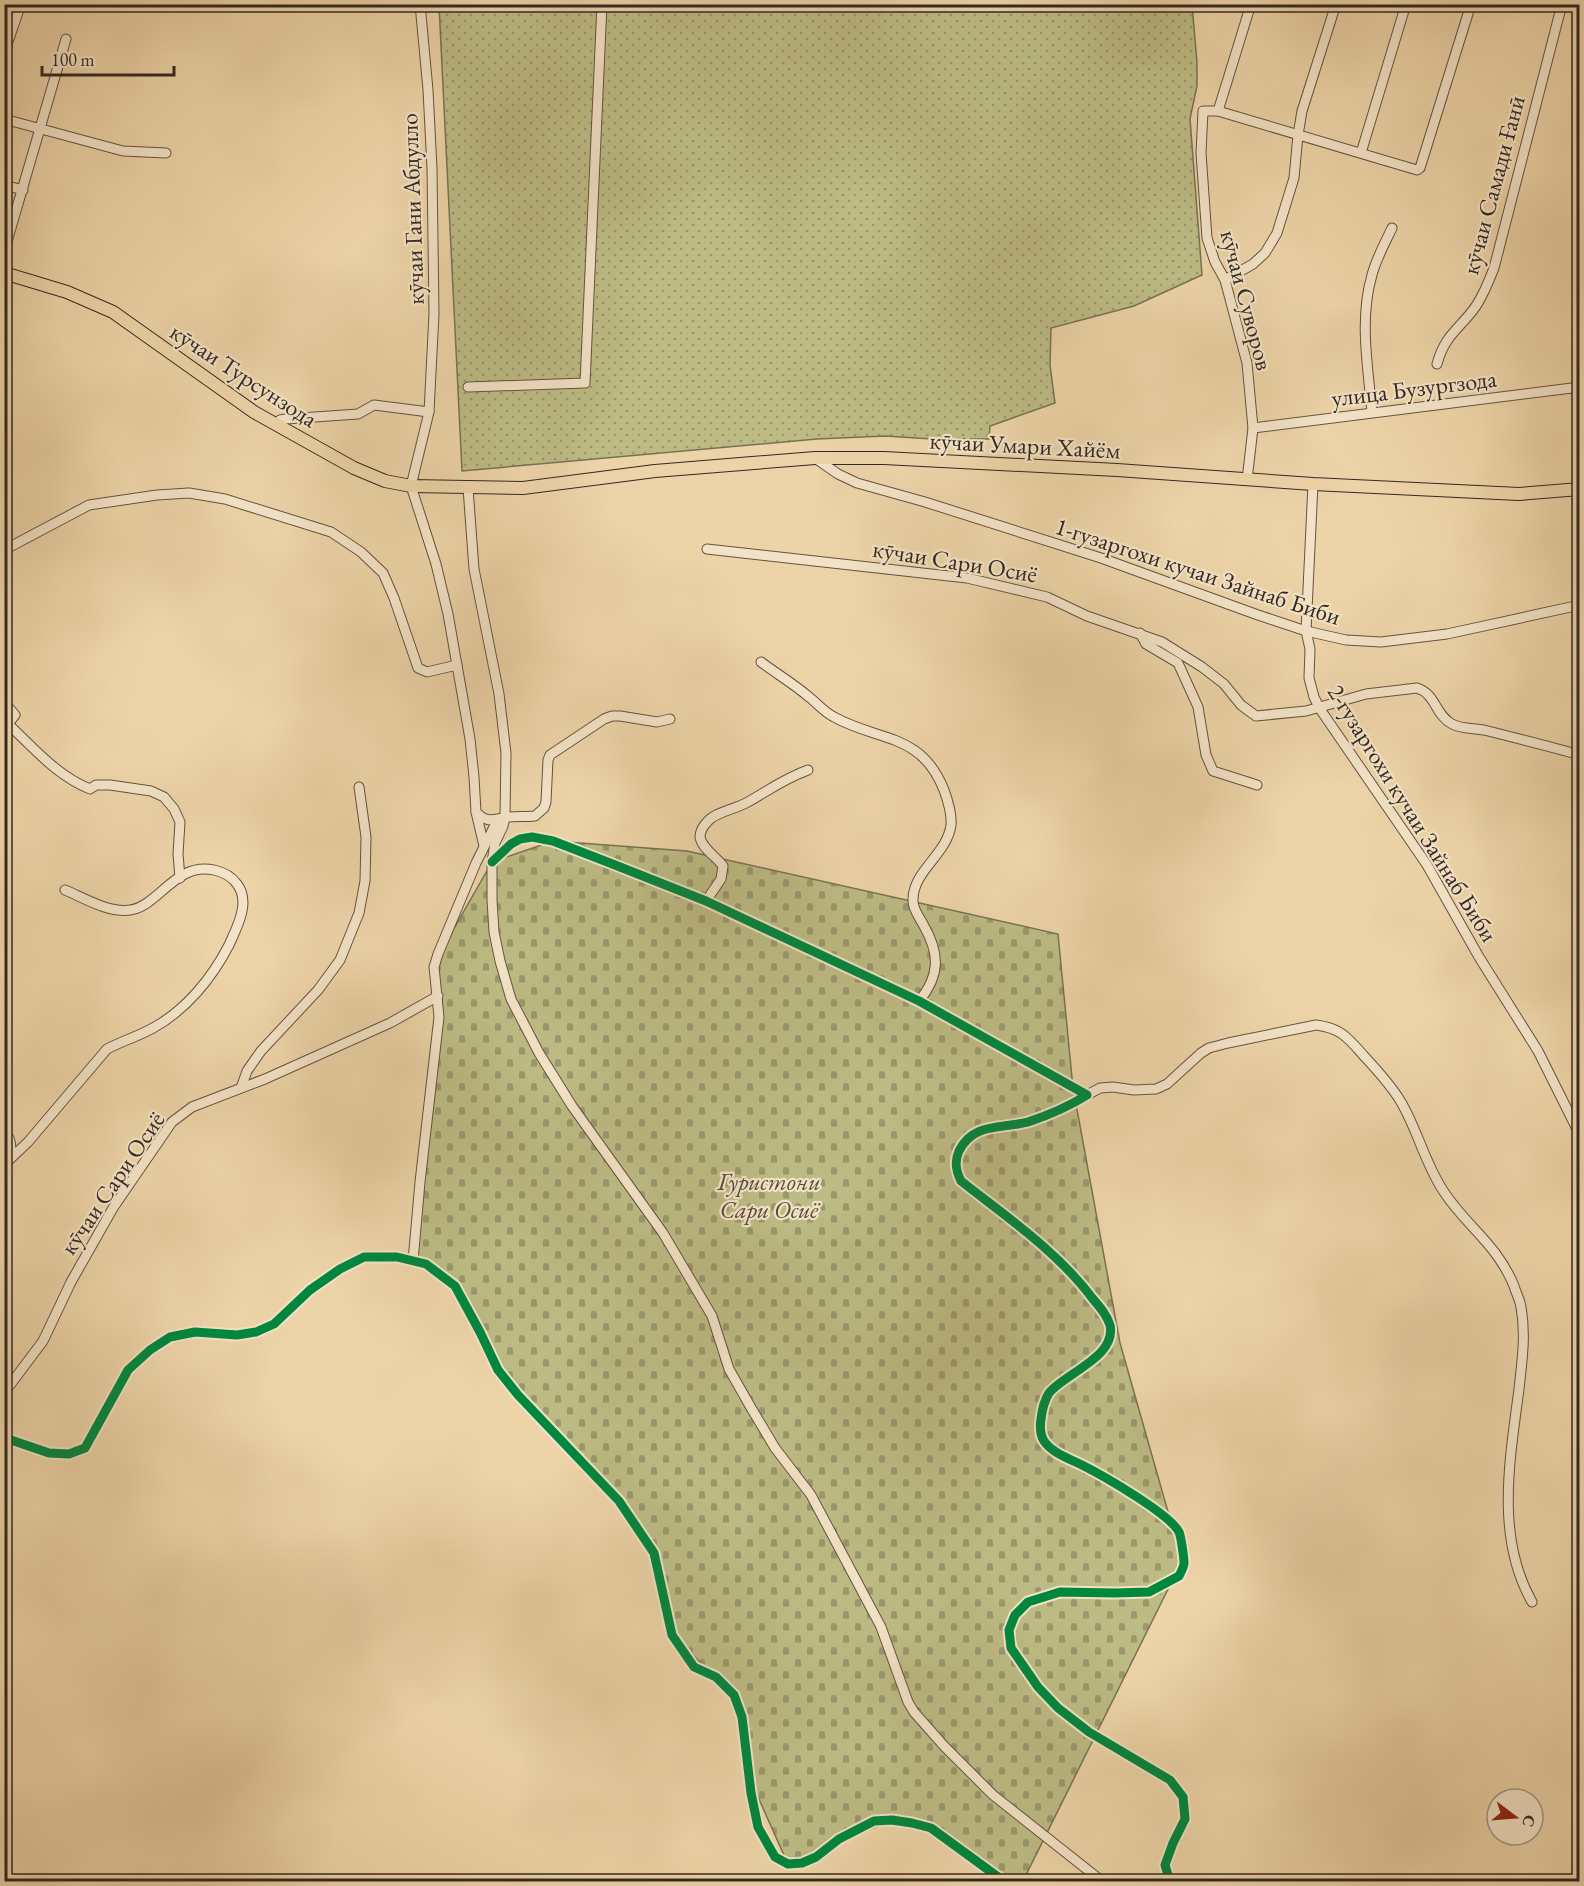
<svg xmlns="http://www.w3.org/2000/svg" width="1584" height="1886" font-family="'EB Garamond',serif">
	<defs>
		<pattern id="grass-dots" width="8" height="8" patternUnits="userSpaceOnUse" patternTransform="scale(1.5)"><rect width="8" height="8" fill="#bdbb84"/><path d="M2 2h.1M6 6h.1" fill="none" stroke="#9a986c" stroke-width="1.8" stroke-linecap="round"/></pattern>
		<pattern id="cemetery-stones" width="16" height="16" patternUnits="userSpaceOnUse" patternTransform="scale(1.5)"><rect width="16" height="16" fill="#bdbb84"/><path d="M2 7V4a2 2 0 0 1 4 0v3zM10 15v-3a2 2 0 0 1 4 0v3z" fill="#9a986c"/></pattern>
	</defs>
	<rect width="100%" height="100%" fill="#edd4a8"/>
	<filter id="stains"><feTurbulence type="fractalNoise" baseFrequency=".00333" numOctaves="4"/><feColorMatrix values="0 0 0 0 .2 0 0 0 0 .09 0 0 0 0 .02 0 0 0 .5 -.17"/></filter>
	<radialGradient id="worn" r=".72"><stop offset=".6" stop-color="#630" stop-opacity="0"/><stop offset="1" stop-color="#630" stop-opacity=".3"/></radialGradient>
	<polygon fill="url(#grass-dots)" stroke="#787253" stroke-width="1.5" points="439,5 1192,5 1197,62 1197,86 1190,119 1202,275 1134,306 1051,328 1050,365 1055,403 990,426 989,439 932,439 885,436 817,439 462,471"/>
	<polygon fill="url(#cemetery-stones)" stroke="#787253" stroke-width="1.5" points="553,841 687,851 1058,934 1073,1088 1120,1343 1182,1561 1023,1881 1005,1881 931,1828 892,1820 788,1864 749,1777 734,1695 672,1635 654,1553 572,1452 498,1370 455,1286 413,1261 439,1017 436,960 492,862"/>
	<g fill="none" stroke-linecap="round" stroke-linejoin="round">
		<g stroke="#625344" stroke-width="11">
			<g id="minor">
				<polyline points="420,4 428,90 432,168 434,314 429,412 411,486 436,564 448,614 470,739 474,777 476,812 484,846"/>
				<polyline points="4,53 21,4"/>
				<polyline points="1218,111 1251,4"/>
				<polyline points="4,119 123,151 166,153"/>
				<polyline points="1361,153 1406,4"/>
				<polyline points="4,185 23,190"/>
				<polyline points="4,252 66,39"/>
				<polyline points="1225,280 1253,264 1265,253 1277,233 1294,178 1298,135 1302,111 1336,4"/>
				<path d="M 1437,364 C 1445,334 1460,329 1476,306 C 1484,294 1489,281 1494,268 L 1562,4"/>
				<polyline points="468,387 585,383 602,4"/>
				<path d="M 1372,412 C 1368,367 1359,319 1372,275 C 1376,259 1385,243 1392,228"/>
				<polyline points="276,425 280,420 286,419 358,414 374,405 429,412"/>
				<polyline points="1253,428 1580,387"/>
				<polyline points="815,458 838,474 857,483 925,502 1101,558 1258,615 1306,631 1346,640 1381,642 1447,634 1580,605"/>
				<polyline points="1247,480 1253,428 1247,363 1225,280 1215,262 1207,238 1201,153 1203,111 1218,111 1417,170 1420,168 1471,4"/>
				<polyline points="1313,484 1306,631 1310,649 1309,678 1314,697 1320,709 1427,865 1479,957 1538,1051 1580,1135"/>
				<polyline points="468,488 474,569 499,694 506,753 505,817 503,826 495,843 492,862 492,900 494,932 500,961 511,999 539,1053 572,1106 663,1233 712,1316 729,1369 750,1406 775,1448 811,1495 881,1627 908,1702 914,1712 944,1746 993,1795 1103,1882"/>
				<path d="M 707,549 L 967,578 L 1047,597 L 1087,616 L 1162,642 L 1202,667 L 1224,684 L 1241,705 L 1256,716 L 1306,711 L 1366,694 L 1417,688 C 1436,694 1435,715 1452,724 C 1461,729 1473,728 1484,730 C 1516,738 1548,746 1580,755"/>
				<polyline points="4,550 89,505 157,495 189,493 225,499 331,532 361,552 383,573 394,598 418,668 427,672 457,665"/>
				<polyline points="1140,633 1146,644 1178,663 1198,707 1206,755 1213,771 1257,785"/>
				<path d="M 761,662 C 777,674 794,684 809,697 C 818,704 824,712 834,717 C 879,742 921,732 944,790 C 948,801 952,814 951,825 C 947,855 912,871 913,901 C 913,910 920,918 924,926 C 940,954 940,976 919,1001"/>
				<polyline points="4,702 15,715 8,724"/>
				<path d="M 4,725 L 8,724 C 34,748 57,776 90,789 L 96,785 L 110,785 L 151,791 L 164,797 L 174,809 L 180,822 L 178,854 L 180,878"/>
				<path d="M 476,812 C 488,825 495,818 509,817 C 518,816 526,817 535,816 L 544,808 L 546,802 L 548,760 L 550,755 L 604,719 L 612,716 L 620,716 L 657,722 L 670,719"/>
				<path d="M 492,862 L 511,844 L 520,839 L 532,837 L 553,841 L 610,863 L 706,901 L 919,1001 L 1087,1095 C 1068,1107 1049,1115 1028,1122 C 1002,1129 973,1122 959,1151 C 954,1162 956,1171 961,1181 C 1008,1218 1057,1251 1093,1299 C 1100,1307 1107,1315 1110,1325 C 1117,1357 1065,1373 1049,1393 C 1044,1401 1042,1410 1041,1419 C 1040,1426 1040,1435 1044,1441 C 1052,1453 1070,1459 1082,1465 C 1102,1475 1170,1514 1179,1532 C 1181,1536 1184,1558 1184,1563 C 1184,1567 1181,1572 1179,1576 L 1149,1592 L 1115,1593 L 1060,1592 L 1028,1602 L 1015,1615 L 1009,1630 L 1011,1648 L 1038,1687 L 1058,1708 L 1089,1732 L 1170,1780 L 1183,1797 L 1185,1819 L 1173,1843 L 1165,1865 L 1170,1882"/>
				<path d="M 706,901 L 721,879 L 723,866 C 717,857 702,849 700,837 C 700,831 704,825 708,821 C 716,812 735,809 746,803 C 768,791 783,779 808,770"/>
				<polyline points="241,1088 247,1071 261,1051 318,990 340,960 359,913 365,881 366,837 359,787"/>
				<path d="M 1087,1095 L 1100,1088 L 1113,1087 L 1134,1090 L 1156,1089 L 1167,1084 L 1201,1053 L 1209,1048 L 1228,1043 L 1316,1025 C 1341,1028 1348,1038 1364,1056 C 1377,1070 1391,1085 1401,1102 C 1418,1131 1425,1164 1444,1192 C 1467,1227 1497,1244 1514,1286 C 1516,1293 1520,1300 1521,1307 C 1526,1335 1522,1361 1519,1389 C 1510,1459 1495,1537 1532,1602"/>
				<path d="M 4,1131 C 14,1141 12,1156 4,1166"/>
				<path d="M 9,1160 L 28,1142 L 107,1049 C 122,1041 139,1036 153,1028 C 186,1010 212,978 229,945 C 237,927 251,902 237,884 C 232,877 223,872 214,870 C 175,862 159,906 130,910 C 108,913 84,898 65,890"/>
				<polyline points="413,1261 420,1182 439,1017 434,967 438,954 476,863 497,821"/>
				<polyline points="4,1393 43,1341 71,1282 113,1208 172,1122 192,1107 265,1079 390,1023 438,996"/>
				<polyline points="4,1436 11,1440 49,1453 69,1454 85,1448 128,1370 150,1350 170,1337 195,1332 237,1335 256,1332 274,1324 310,1290 340,1269 364,1257 397,1257 426,1264 455,1286 480,1332 498,1370 518,1395 619,1501 654,1553 672,1635 694,1667 716,1677 734,1695 742,1717 751,1793 758,1827 775,1857 788,1864 802,1863 816,1857 839,1839 874,1821 892,1820 912,1823 931,1828 1005,1882"/>
			</g>
		</g>
		<g stroke="#342822" stroke-width="14">
			<polyline id="major" points="4,273 67,292 113,312 254,412 354,468 385,481 411,486 523,488 655,471 815,458 884,458 1117,470 1313,484 1519,494 1580,489"/>
		</g>
		<use href="#minor" stroke="#f3e3c6" stroke-width="9"/>
		<use href="#major" stroke="#edd4a8" stroke-width="12"/>
		<g stroke="#f3e3c6" stroke-width="13">
			<g id="cycleway">
				<path d="M 492,862 L 511,844 L 520,839 L 532,837 L 553,841 L 610,863 L 706,901 L 919,1001 L 1087,1095 C 1068,1107 1049,1115 1028,1122 C 1002,1129 973,1122 959,1151 C 954,1162 956,1171 961,1181 C 1008,1218 1057,1251 1093,1299 C 1100,1307 1107,1315 1110,1325 C 1117,1357 1065,1373 1049,1393 C 1044,1401 1042,1410 1041,1419 C 1040,1426 1040,1435 1044,1441 C 1052,1453 1070,1459 1082,1465 C 1102,1475 1170,1514 1179,1532 C 1181,1536 1184,1558 1184,1563 C 1184,1567 1181,1572 1179,1576 L 1149,1592 L 1115,1593 L 1060,1592 L 1028,1602 L 1015,1615 L 1009,1630 L 1011,1648 L 1038,1687 L 1058,1708 L 1089,1732 L 1170,1780 L 1183,1797 L 1185,1819 L 1173,1843 L 1165,1865 L 1170,1882"/>
				<polyline points="4,1436 11,1440 49,1453 69,1454 85,1448 128,1370 150,1350 170,1337 195,1332 237,1335 256,1332 274,1324 310,1290 340,1269 364,1257 397,1257 426,1264 455,1286 480,1332 498,1370 518,1395 619,1501 654,1553 672,1635 694,1667 716,1677 734,1695 742,1717 751,1793 758,1827 775,1857 788,1864 802,1863 816,1857 839,1839 874,1821 892,1820 912,1823 931,1828 1005,1882"/>
			</g>
		</g>
		<use href="#cycleway" stroke="#00873e" stroke-width="9"/>
	</g>
	<g text-anchor="middle" dominant-baseline="central" stroke-width="4.5" stroke-linejoin="round" paint-order="stroke">
		<g font-size="24" fill="#342822" stroke="#f3e3c6">
			<text transform="translate(1493 185) rotate(-75)">кӯчаи Самади Ғанӣ</text>
			<text transform="translate(412 209) rotate(-92)">кӯчаи Гани Абдулло</text>
			<text transform="translate(1247 300) rotate(75)">кӯчаи Суворов</text>
			<text transform="translate(244 375) rotate(33)">кӯчаи Турсунзода</text>
			<text transform="translate(1414 388) rotate(-7)">улица Бузургзода</text>
			<text transform="translate(1025 445) rotate(3)">кӯчаи Умари Хайём</text>
			<text transform="translate(955 561) rotate(9)">кӯчаи Сари Осиё</text>
			<text transform="translate(1198 571) rotate(18)">1-гузаргохи кучаи Зайнаб Биби</text>
			<text transform="translate(1413 813) rotate(58)">2-гузаргохи кучаи Зайнаб Биби</text>
			<text transform="translate(112 1183) rotate(-56)">кӯчаи Сари Осиё</text>
		</g>
		<g font-size="24" font-style="italic" fill="#564d3a" stroke="#f3e3c6">
			<text x="769" y="1181">Гуристони<tspan x="769" dy="28">Сари Осиё</tspan></text>
		</g>
	</g>
	<rect width="1584" height="1886" fill="none" stroke="#edd4a8" stroke-width="24"/>
	<rect x="6" y="6" width="1572" height="1874" fill="none" stroke="#342822" stroke-width="3"/>
	<rect x="12" y="12" width="1560" height="1862" fill="none" stroke="#342822" stroke-width="1.5"/>
	<g transform="translate(1515 1817) rotate(106)"><circle r="28" fill="#f3e3c6" stroke="#a79884" stroke-width="1.5"/>
	<path d="M0-4.5L10 22L0 15L-10 22Z" fill="#8f2418"/>
	<text y="-9" font-size="16" font-weight="bold" text-anchor="middle" fill="#342822">С</text>
	</g>
	<path d="M42 66v9h132v-9" fill="none" stroke="#342822" stroke-width="3"/>
	<text x="51" y="66" font-size="18" fill="#342822" stroke="#f3e3c6" stroke-width="4.5" paint-order="stroke">100 m</text>
	<rect width="100%" height="100%" filter="url(#stains)"/>
	<rect width="100%" height="100%" fill="url(#worn)"/>
</svg>
